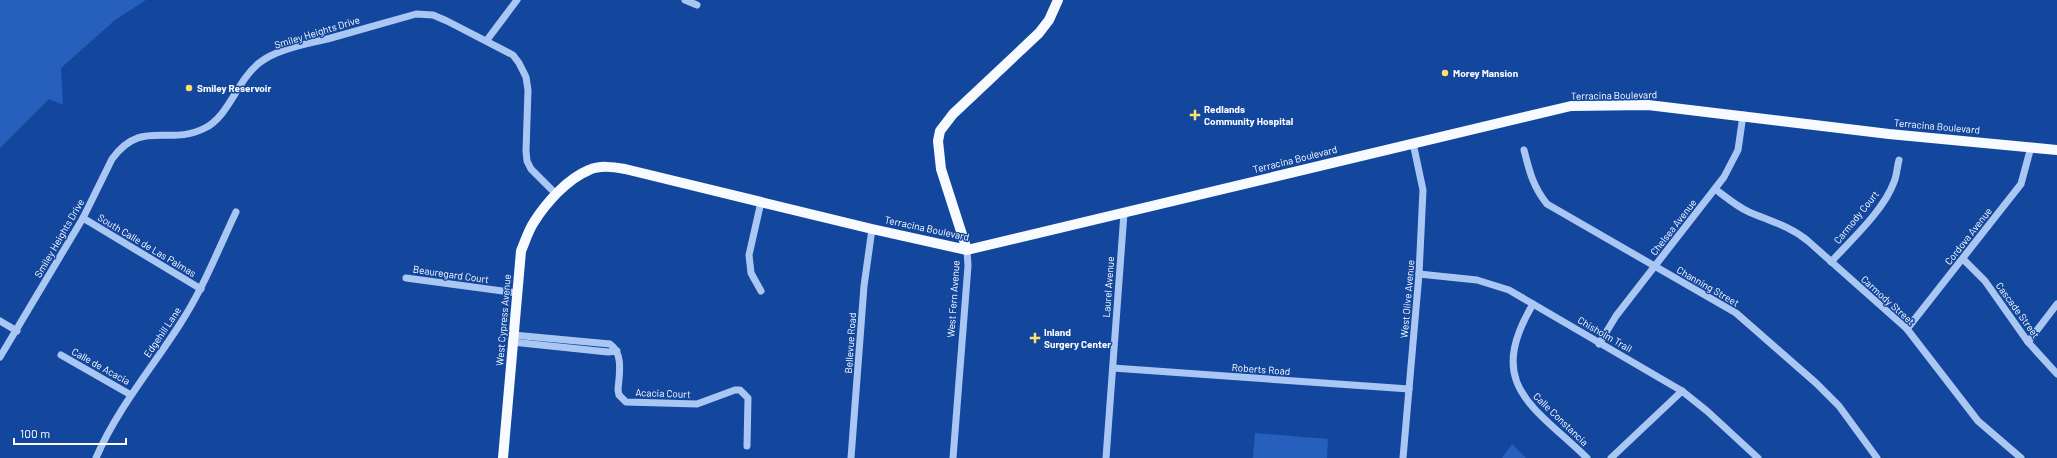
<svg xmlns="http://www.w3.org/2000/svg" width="2057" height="458" font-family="Barlow,sans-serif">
	<rect width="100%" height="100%" fill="#13479e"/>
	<g fill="#265fbc">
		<polygon points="0,0 146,0 115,20 61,68 63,105 49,99 0,148"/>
		<polygon points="1255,433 1328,439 1327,458 1253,458"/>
		<polygon points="1512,444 1526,458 1502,458"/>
	</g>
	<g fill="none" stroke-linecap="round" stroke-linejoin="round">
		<g stroke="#aac7f4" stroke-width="7">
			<polyline points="685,0 697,5"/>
			<polyline points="487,40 517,0"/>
			<path d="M 1524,150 C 1529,170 1533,187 1547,204 L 1736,313 L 1816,383 L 1839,406 L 1877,458"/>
			<path d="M 1715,189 C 1726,197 1736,206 1749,212 C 1770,221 1790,226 1808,241 L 1907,329 L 1978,421 L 2021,458"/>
			<polyline points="761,202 749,255 751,273 761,291"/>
			<polyline points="83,218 201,289"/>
			<polyline points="1963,259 1985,281 2028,342 2057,374"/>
			<path d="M 1831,262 C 1851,240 1884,210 1894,182 C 1897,175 1897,167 1899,160"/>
			<polyline points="1419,274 1477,280 1509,290 1682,391 1707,411 1758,458"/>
			<polyline points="406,278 517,293"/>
			<path d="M 1533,304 C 1485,385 1532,405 1587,458"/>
			<polyline points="0,321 17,331"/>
			<polyline points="1907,329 2021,184 2031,147"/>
			<path d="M 513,335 L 610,344 C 624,354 619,375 618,390 L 619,395 L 626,402 L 697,404 L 735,390 L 740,390 L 748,398 L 747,446"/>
			<polyline points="512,342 608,352 617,351"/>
			<polyline points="2028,342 2057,304"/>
			<polyline points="1599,344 1616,316 1724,177 1738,150 1743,115"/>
			<polyline points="61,355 131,395"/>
			<path d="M 0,357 L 83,218 L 112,159 C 142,118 168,147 205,128 C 229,116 236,82 259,63 C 278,48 308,44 331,38 C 359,30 387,22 416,14 L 433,15 L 447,21 L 513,55 L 519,63 L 526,77 L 528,90 L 526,151 L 527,161 L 531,169 L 556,194"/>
			<polyline points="1113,368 1409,389"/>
			<path d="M 96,458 C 117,409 152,368 180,324 C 203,289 218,250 236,212"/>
			<polyline points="851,458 864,286 872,229"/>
			<polyline points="953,458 968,266 967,250"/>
			<polyline points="1106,458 1124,213"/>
			<polyline points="1403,458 1419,274 1423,190 1413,143"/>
			<polyline points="1611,458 1682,391"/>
		</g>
		<g stroke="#f7faff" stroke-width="10">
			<polyline points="967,250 941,169 938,141 940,131 953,114 1039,33 1049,20 1058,0"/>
			<path d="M 503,458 L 521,251 C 525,242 528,231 534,222 C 546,203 567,179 589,170 C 600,165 613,167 625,169 L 872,229 L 967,250 L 1571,106 L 1648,105 L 1889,134 L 2057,150"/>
		</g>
	</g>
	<g fill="#ffdf6d" stroke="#13479e" stroke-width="1.5">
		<circle cx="1445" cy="73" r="4"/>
		<circle cx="189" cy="88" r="4"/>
		<path d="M1193 109h4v4h4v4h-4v4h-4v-4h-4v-4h4z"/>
		<path d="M1033 332h4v4h4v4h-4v4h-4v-4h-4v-4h4z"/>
	</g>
	<g text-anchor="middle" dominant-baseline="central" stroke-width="3" stroke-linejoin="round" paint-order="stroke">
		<g font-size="10" fill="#fff" stroke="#13479e">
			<text transform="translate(317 32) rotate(-17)">Smiley Heights Drive</text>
			<text transform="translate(1614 95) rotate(-1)">Terracina Boulevard</text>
			<text transform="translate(1937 126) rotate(5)">Terracina Boulevard</text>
			<text transform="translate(1295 159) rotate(-14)">Terracina Boulevard</text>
			<text transform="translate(1856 217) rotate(-51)">Carmody Court</text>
			<text transform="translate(1673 227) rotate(-52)">Chelsea Avenue</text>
			<text transform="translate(927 228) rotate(12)">Terracina Boulevard</text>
			<text transform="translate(1968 236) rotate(-52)">Cordova Avenue</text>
			<text transform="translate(59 238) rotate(-60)">Smiley Heights Drive</text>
			<text transform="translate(147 245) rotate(31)">South Calle de Las Palmas</text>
			<text transform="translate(451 274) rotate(8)">Beauregard Court</text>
			<text transform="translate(1708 286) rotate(30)">Channing Street</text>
			<text transform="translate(1108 287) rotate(-86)">Laurel Avenue</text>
			<text transform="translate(953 299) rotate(-86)">West Fern Avenue</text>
			<text transform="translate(1407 299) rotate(-85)">West Olive Avenue</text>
			<text transform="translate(1888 300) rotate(42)">Carmody Street</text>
			<text transform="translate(2018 310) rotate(54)">Cascade Street</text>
			<text transform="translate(503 320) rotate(-85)">West Cypress Avenue</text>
			<text transform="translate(162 332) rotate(-56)">Edgehill Lane</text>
			<text transform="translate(1605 334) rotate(30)">Chisholm Trail</text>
			<text transform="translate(850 343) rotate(-86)">Bellevue Road</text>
			<text transform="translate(101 366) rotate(29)">Calle de Acacia</text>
			<text transform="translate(1261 369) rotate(4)">Roberts Road</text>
			<text transform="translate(663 393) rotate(2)">Acacia Court</text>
			<text transform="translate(1561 419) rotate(44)">Calle Constancia</text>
		</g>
		<g font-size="10" font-weight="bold" fill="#fff" stroke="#13479e" text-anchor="start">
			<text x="1453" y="73">Morey Mansion</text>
			<text x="197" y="88">Smiley Reservoir</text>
			<text x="1204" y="109">Redlands<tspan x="1204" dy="12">Community Hospital</tspan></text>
			<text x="1044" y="332">Inland<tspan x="1044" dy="12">Surgery Center</tspan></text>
		</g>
	</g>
	<path d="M14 438v6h112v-6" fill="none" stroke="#ffffff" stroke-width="2"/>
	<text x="20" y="438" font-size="12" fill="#ffffff" stroke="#13479e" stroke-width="3" paint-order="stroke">100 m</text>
</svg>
